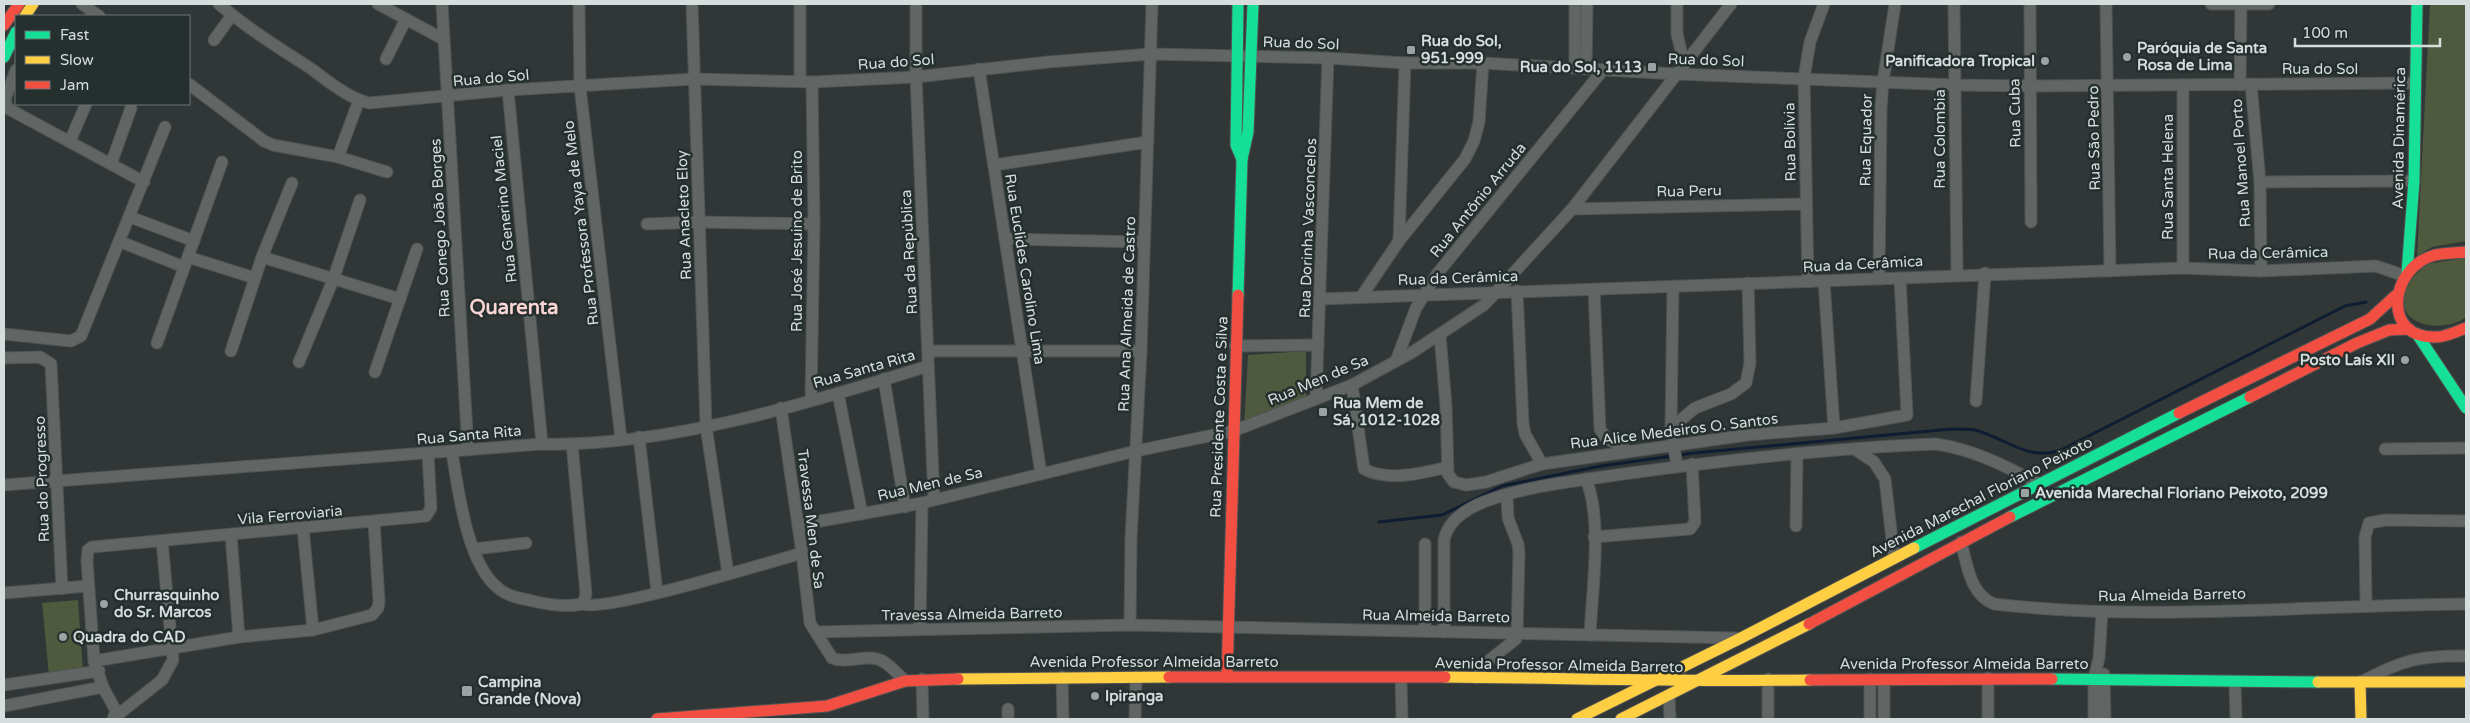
<svg xmlns="http://www.w3.org/2000/svg" width="2470" height="723" font-family="'Varela Round',sans-serif">
	<rect width="100%" height="100%" fill="#313636"/>
	<g fill="#4e593d">
		<polygon points="2430,4 2466,4 2466,241 2432,247 2417,256"/>
		<path d="M 2466,258 L 2466,317 C 2446,333 2395,328 2404,292 C 2406,283 2419,272 2425,264 Z"/>
		<polygon points="1306,351 1306,405 1244,427 1248,355"/>
		<polygon points="78,600 83,671 49,676 42,603"/>
	</g>
	<g fill="none" stroke-linecap="round" stroke-linejoin="round">
		<path stroke="#0f1d33" stroke-width="3" d="M 1379,522 L 1442,515 L 1502,486 L 1601,466 L 1694,453 L 1951,429 C 1959,429 1967,429 1975,430 C 2006,438 2028,462 2061,450 L 2345,306 L 2366,302"/>
		<g stroke="#4f5353" stroke-width="13">
			<g id="street">
				<polyline points="82,4 99,16"/>
				<path d="M 219,4 C 247,28 279,48 310,68 C 328,81 348,98 369,103 L 508,90 L 694,79 L 812,82 L 916,77 L 1048,62 L 1151,54 L 1328,58 L 1405,63 L 1483,63 L 1676,74 L 1955,85 L 2030,86 L 2415,83"/>
				<polyline points="378,4 443,39"/>
				<polyline points="442,4 468,450"/>
				<polyline points="579,4 580,87 621,439"/>
				<polyline points="692,4 706,426 728,574"/>
				<polyline points="800,4 800,81"/>
				<polyline points="916,4 916,77 934,499"/>
				<polyline points="1575,4 1575,68"/>
				<polyline points="1677,4 1677,34 1684,64"/>
				<polyline points="1954,4 1957,274"/>
				<polyline points="2030,4 2031,222"/>
				<polyline points="2106,4 2110,271"/>
				<polyline points="2211,4 2269,4"/>
				<polyline points="214,40 232,15"/>
				<polyline points="386,59 406,19"/>
				<polyline points="979,69 1041,474"/>
				<polyline points="1586,69 1587,4"/>
				<polyline points="16,70 5,99 7,108 144,182"/>
				<polyline points="189,84 264,141 273,145 338,157 387,172"/>
				<polyline points="2251,84 2260,182 2261,271"/>
				<polyline points="2240,85 2241,4"/>
				<polyline points="508,90 542,444"/>
				<polyline points="70,141 86,104"/>
				<polyline points="338,157 359,100"/>
				<polyline points="111,164 131,108"/>
				<polyline points="994,165 1148,142"/>
				<polyline points="2260,182 2414,181"/>
				<polyline points="1572,209 1806,204"/>
				<polyline points="130,217 194,241"/>
				<polyline points="647,224 699,222 814,224"/>
				<polyline points="1005,239 1144,242"/>
				<polyline points="1399,241 1405,63"/>
				<polyline points="121,242 184,267"/>
				<polyline points="188,257 255,278"/>
				<polyline points="262,257 400,299"/>
				<polyline points="2183,268 2183,85"/>
				<polyline points="1879,279 1881,108 1883,82 1895,4"/>
				<polyline points="1824,281 1834,428"/>
				<polyline points="1808,282 1804,78 1810,42 1824,4"/>
				<polyline points="1673,286 1671,428 1677,466"/>
				<polyline points="1594,289 1600,429 1605,437 1628,451"/>
				<polyline points="1517,291 1523,423 1525,434 1542,464"/>
				<polyline points="1361,297 1399,241 1465,159 1474,141 1479,122 1483,63"/>
				<polyline points="1320,299 2183,268 2261,271 2376,266 2405,276"/>
				<polyline points="4,334 71,341 81,336 165,127"/>
				<polyline points="1440,335 1446,406 1448,474 1454,482 1466,485 1486,482 1542,464 1747,435 1834,428 1907,415 1900,278"/>
				<polyline points="157,343 222,162"/>
				<polyline points="1235,346 1318,345"/>
				<polyline points="231,351 262,257 292,183"/>
				<polyline points="928,351 1141,351"/>
				<polyline points="4,358 40,357 51,364 62,589"/>
				<polyline points="1396,361 1416,308 1437,274 1603,70"/>
				<polyline points="299,362 333,280 360,200"/>
				<polyline points="375,372 417,249"/>
				<polyline points="884,379 905,507"/>
				<path d="M 1352,385 L 1364,469 C 1388,482 1423,473 1448,467"/>
				<polyline points="838,393 862,514"/>
				<polyline points="1316,399 1328,58"/>
				<polyline points="811,400 814,224 812,82"/>
				<polyline points="1976,401 1985,273"/>
				<path d="M 781,408 L 802,553 L 810,623 L 832,658 C 848,665 869,652 884,662 C 892,667 899,675 905,681"/>
				<polyline points="1671,428 1695,408 1731,394 1746,383 1750,363 1748,283"/>
				<polyline points="639,437 657,592"/>
				<polyline points="2385,449 2466,448"/>
				<polyline points="1856,450 1874,462 1885,479 1894,557"/>
				<path d="M 452,452 C 458,489 467,564 498,588 C 508,597 521,598 533,601 C 549,605 567,607 583,604 L 586,594 L 572,444"/>
				<path d="M 1586,479 C 1603,521 1592,589 1590,635"/>
				<path d="M 4,485 L 542,444 C 666,447 810,403 928,366"/>
				<polyline points="374,522 379,601 378,608 372,615 313,630 239,637 94,661 87,561 88,550 92,547 426,516 431,508 428,454"/>
				<polyline points="798,525 922,503 1136,451 1233,431 1352,385 1411,353 1484,305 1497,291 1572,209 1731,4"/>
				<polyline points="1796,526 1797,454"/>
				<polyline points="303,528 313,630"/>
				<polyline points="231,535 239,637"/>
				<polyline points="1594,537 1690,529 1695,522 1692,464"/>
				<path d="M 1961,542 C 1967,564 1970,595 1994,604 C 2150,622 2309,605 2466,604"/>
				<polyline points="1425,544 1425,631"/>
				<polyline points="474,549 526,543"/>
				<polyline points="4,593 88,586"/>
				<path d="M 583,604 C 604,613 770,562 802,553"/>
				<polyline points="2366,605 2365,537 2369,523 2386,520 2466,521"/>
				<polyline points="1130,625 1131,538 1141,351 1152,4"/>
				<polyline points="920,629 922,503"/>
				<polyline points="816,632 1130,625 1736,638"/>
				<path d="M 1444,632 L 1444,540 C 1448,520 1468,508 1486,501 C 1530,485 1577,481 1623,474 C 1726,460 1830,448 1935,444 C 1973,449 2005,466 2038,483"/>
				<polyline points="2104,674 2105,719"/>
				<polyline points="1062,677 1063,719"/>
				<polyline points="1401,678 1402,719"/>
				<polyline points="1476,678 1487,662 1516,639 1517,633 1519,553 1518,544 1508,518 1507,495"/>
				<polyline points="1988,678 1988,719"/>
				<polyline points="922,679 923,719"/>
				<polyline points="1870,679 1870,719"/>
				<polyline points="1884,680 1884,719"/>
				<path d="M 2363,681 C 2402,660 2422,655 2466,656"/>
				<polyline points="2235,682 2236,719"/>
				<polyline points="4,685 99,671"/>
				<polyline points="103,687 116,711 113,719"/>
				<polyline points="1669,696 1670,719"/>
				<polyline points="4,706 103,687 94,661"/>
				<polyline points="1008,709 1008,719"/>
				<polyline points="115,717 162,680 173,660 162,541"/>
				<polyline points="1135,719 1136,677"/>
				<polyline points="1768,719 1768,679"/>
				<polyline points="2094,719 2094,678 2099,658 2102,612"/>
			</g>
		</g>
		<g stroke="#4f5353" stroke-width="13">
			<g id="fast">
				<polyline points="1238,4 1236,145 1242,159"/>
				<polyline points="4,57 16,32"/>
				<polyline points="2407,273 2414,181 2417,4"/>
				<polyline points="1238,295 1242,159 1248,132 1253,4"/>
				<polyline points="2417,334 2466,408"/>
				<polyline points="2010,517 2250,397"/>
				<polyline points="1914,548 2179,413"/>
				<polyline points="2052,679 2318,682"/>
			</g>
		</g>
		<g stroke="#4f5353" stroke-width="13">
			<g id="slow">
				<polyline points="25,16 33,4"/>
				<path d="M 1445,677 C 1567,678 1688,682 1810,680"/>
				<polyline points="958,679 1169,677"/>
				<polyline points="2318,682 2466,682"/>
				<polyline points="2360,682 2361,719"/>
				<polyline points="1577,719 1741,638 1914,548"/>
				<polyline points="1621,719 1809,624"/>
			</g>
		</g>
		<g stroke="#4f5353" stroke-width="13">
			<g id="jam">
				<polyline points="4,25 19,4"/>
				<path d="M 2466,252 C 2456,253 2445,253 2435,255 C 2389,267 2381,339 2436,337 C 2446,337 2457,331 2466,328"/>
				<polyline points="2250,397 2357,343 2389,330 2409,329"/>
				<polyline points="2179,413 2370,319 2395,296"/>
				<polyline points="1809,624 2010,517"/>
				<polyline points="1169,677 1445,677"/>
				<polyline points="1227,677 1238,295"/>
				<polyline points="1810,680 2052,679"/>
				<polyline points="657,719 827,706 905,681 958,679"/>
			</g>
		</g>
		<use href="#street" stroke="#616665" stroke-width="11"/>
		<use href="#fast" stroke="#16e098" stroke-width="11"/>
		<use href="#slow" stroke="#ffcf43" stroke-width="11"/>
		<use href="#jam" stroke="#f24e42" stroke-width="11"/>
	</g>
	<g fill="#9ca3a3" stroke="#242f2e" stroke-width="2">
		<rect x="1406" y="45" width="10" height="10" rx="2.5"/>
		<circle cx="2127" cy="57" r="5"/>
		<circle cx="2045" cy="61" r="5"/>
		<rect x="1647" y="62" width="10" height="10" rx="2.5"/>
		<circle cx="2405" cy="360" r="5"/>
		<rect x="1318" y="407" width="10" height="10" rx="2.5"/>
		<rect x="2020" y="488" width="10" height="10" rx="2.5"/>
		<circle cx="104" cy="604" r="5"/>
		<circle cx="63" cy="637" r="5"/>
		<rect x="461" y="685" width="12" height="12" rx="2.5"/>
		<circle cx="1095" cy="696" r="5"/>
	</g>
	<g text-anchor="middle" dominant-baseline="central" stroke-width="5" stroke-linejoin="round" paint-order="stroke">
		<g font-size="15" font-weight="bold" fill="#d6dddd" stroke="#242f2e" text-anchor="start">
			<text x="1421" y="41">Rua do Sol,<tspan x="1421" dy="17">951-999</tspan></text>
			<text x="2137" y="48">Paróquia de Santa<tspan x="2137" dy="17">Rosa de Lima</tspan></text>
			<text x="2035" y="61" text-anchor="end">Panificadora Tropical</text>
			<text x="1642" y="67" text-anchor="end">Rua do Sol, 1113</text>
			<text x="2395" y="360" text-anchor="end">Posto Laís XII</text>
			<text x="1333" y="403">Rua Mem de<tspan x="1333" dy="17">Sá, 1012-1028</tspan></text>
			<text x="2035" y="493">Avenida Marechal Floriano Peixoto, 2099</text>
			<text x="114" y="595">Churrasquinho<tspan x="114" dy="17">do Sr. Marcos</tspan></text>
			<text x="73" y="637">Quadra do CAD</text>
			<text x="478" y="682">Campina<tspan x="478" dy="17">Grande (Nova)</tspan></text>
			<text x="1105" y="696">Ipiranga</text>
		</g>
		<g font-size="15" fill="#d6dddd" stroke="#242f2e">
			<text transform="translate(1301 43) rotate(2)">Rua do Sol</text>
			<text transform="translate(1706 60) rotate(2)">Rua do Sol</text>
			<text transform="translate(896 62) rotate(-4)">Rua do Sol</text>
			<text x="2320" y="69">Rua do Sol</text>
			<text transform="translate(491 78) rotate(-5)">Rua do Sol</text>
			<text transform="translate(2015 113) rotate(-91)">Rua Cuba</text>
			<text transform="translate(2094 138) rotate(-91)">Rua São Pedro</text>
			<text transform="translate(2399 138) rotate(-89)">Avenida Dinamérica</text>
			<text transform="translate(1940 139) rotate(-90)">Rua Colombia</text>
			<text transform="translate(1866 140) rotate(-89)">Rua Equador</text>
			<text transform="translate(1790 142) rotate(-91)">Rua Bolívia</text>
			<text transform="translate(2241 163) rotate(-94)">Rua Manoel Porto</text>
			<text transform="translate(2168 177) rotate(-90)">Rua Santa Helena</text>
			<text transform="translate(1689 191) rotate(-1)">Rua Peru</text>
			<text transform="translate(1478 200) rotate(-51)">Rua Antônio Arruda</text>
			<text transform="translate(504 209) rotate(-96)">Rua Generino Maciel</text>
			<text transform="translate(684 215) rotate(-92)">Rua Anacleto Eloy</text>
			<text transform="translate(581 223) rotate(-97)">Rua Professora Yaya de Melo</text>
			<text transform="translate(440 228) rotate(-93)">Rua Conego João Borges</text>
			<text transform="translate(1308 228) rotate(-88)">Rua Dorinha Vasconcelos</text>
			<text transform="translate(797 241) rotate(-90)">Rua José Jesuino de Brito</text>
			<text transform="translate(909 252) rotate(-93)">Rua da República</text>
			<text transform="translate(2268 253) rotate(-1)">Rua da Cerâmica</text>
			<text transform="translate(1863 264) rotate(-3)">Rua da Cerâmica</text>
			<text transform="translate(1025 269) rotate(81)">Rua Euclides Carolino Lima</text>
			<text transform="translate(1458 278) rotate(-2)">Rua da Cerâmica</text>
			<text transform="translate(1127 314) rotate(-88)">Rua Ana Almeida de Castro</text>
			<text transform="translate(864 369) rotate(-16)">Rua Santa Rita</text>
			<text transform="translate(1318 380) rotate(-23)">Rua Men de Sa</text>
			<text transform="translate(1219 417) rotate(-88)">Rua Presidente Costa e Silva</text>
			<text transform="translate(1674 431) rotate(-7)">Rua Alice Medeiros O. Santos</text>
			<text transform="translate(469 435) rotate(-5)">Rua Santa Rita</text>
			<text transform="translate(42 479) rotate(-92)">Rua do Progresso</text>
			<text transform="translate(930 484) rotate(-13)">Rua Men de Sa</text>
			<text transform="translate(1981 497) rotate(-27)">Avenida Marechal Floriano Peixoto</text>
			<text transform="translate(290 515) rotate(-5)">Vila Ferroviaria</text>
			<text transform="translate(811 519) rotate(83)">Travessa Men de Sa</text>
			<text transform="translate(2172 595) rotate(-1)">Rua Almeida Barreto</text>
			<text transform="translate(972 614) rotate(-1)">Travessa Almeida Barreto</text>
			<text transform="translate(1436 616) rotate(1)">Rua Almeida Barreto</text>
			<text x="1154" y="662">Avenida Professor Almeida Barreto</text>
			<text x="1964" y="664">Avenida Professor Almeida Barreto</text>
			<text transform="translate(1559 665) rotate(1)">Avenida Professor Almeida Barreto</text>
		</g>
		<g font-size="20" font-weight="bold" fill="#f9d5d4" stroke="#242f2e">
			<text x="514" y="308">Quarenta</text>
		</g>
	</g>
	<rect width="2470" height="723" fill="none" stroke="#d6dddd" stroke-width="10"/>
	<rect x="15" y="15" width="175" height="90" fill="#242f2e" stroke="#6b7574"/>
	<rect x="25" y="31" width="25" height="8" fill="#16e098" stroke="#6b7574"/>
	<text x="60" y="40" font-size="15" fill="#d6dddd">Fast</text>
	<rect x="25" y="56" width="25" height="8" fill="#ffcf43" stroke="#6b7574"/>
	<text x="60" y="65" font-size="15" fill="#d6dddd">Slow</text>
	<rect x="25" y="81" width="25" height="8" fill="#f24e42" stroke="#6b7574"/>
	<text x="60" y="90" font-size="15" fill="#d6dddd">Jam</text>
	<path d="M2295 38v8h145v-8" fill="none" stroke="#d6dddd" stroke-width="2.5"/>
	<text x="2302" y="38" font-size="15" fill="#d6dddd" stroke="#242f2e" stroke-width="4" paint-order="stroke">100 m</text>
</svg>
